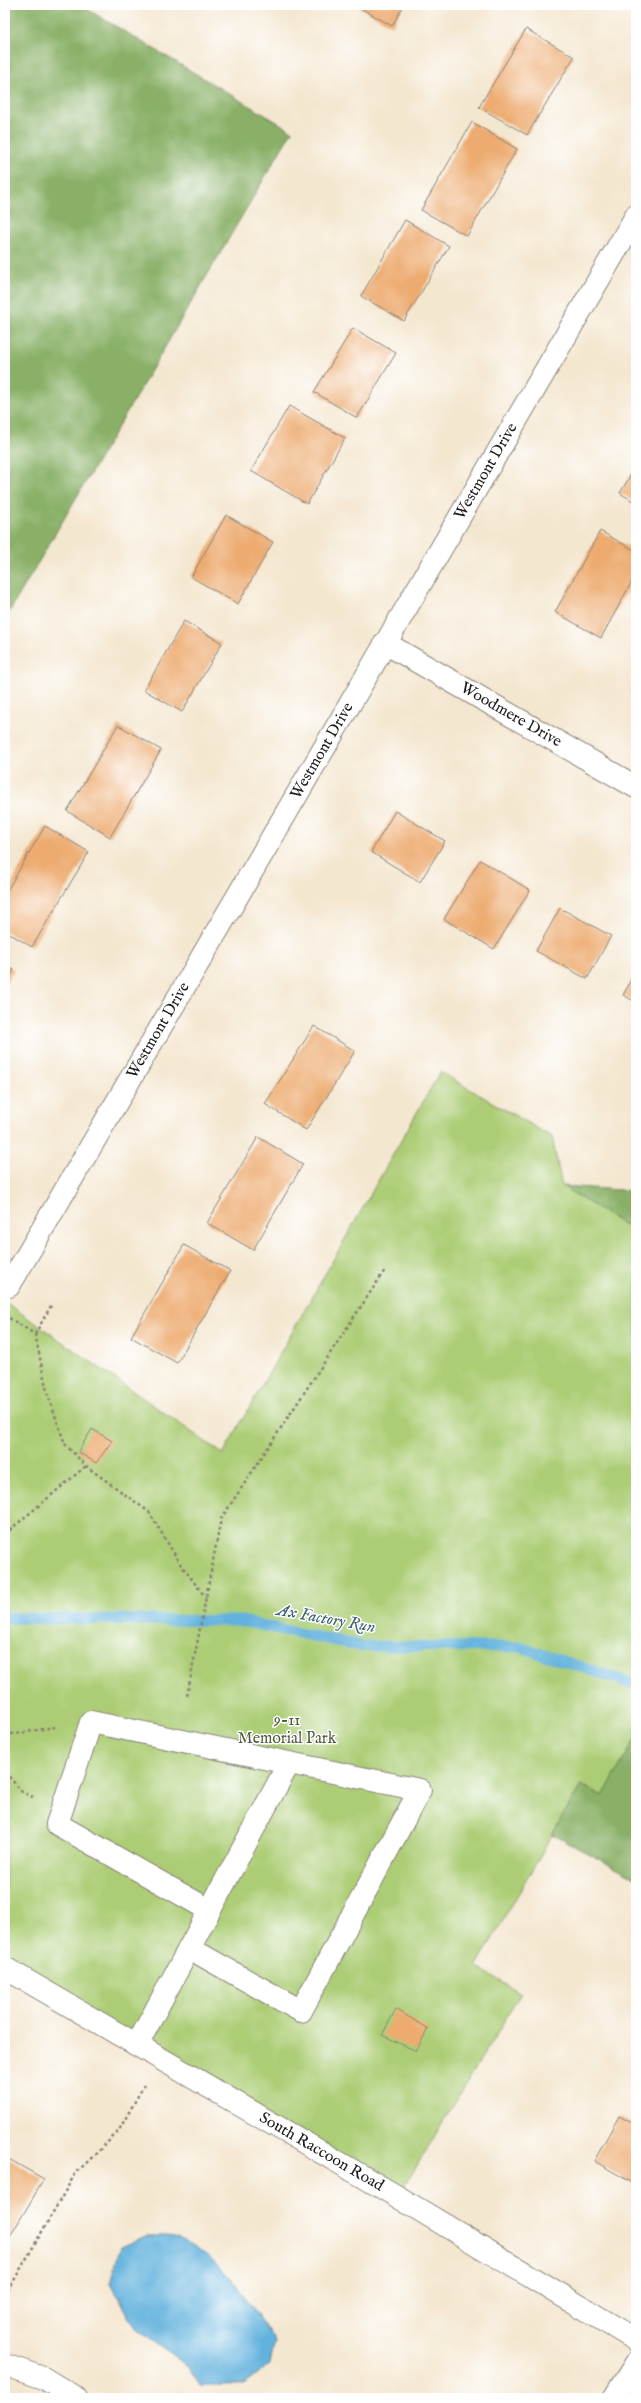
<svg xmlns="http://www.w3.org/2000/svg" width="641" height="2403" font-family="'IM FELL English',serif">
	<rect width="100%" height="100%" fill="#fff"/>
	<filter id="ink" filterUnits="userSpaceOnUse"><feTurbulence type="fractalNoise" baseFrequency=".025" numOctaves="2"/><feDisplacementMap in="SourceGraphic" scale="8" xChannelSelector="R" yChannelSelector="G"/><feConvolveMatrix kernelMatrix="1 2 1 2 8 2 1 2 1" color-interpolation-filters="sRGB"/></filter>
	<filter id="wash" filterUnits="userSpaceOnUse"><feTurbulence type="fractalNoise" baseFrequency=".012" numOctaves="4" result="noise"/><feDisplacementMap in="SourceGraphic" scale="16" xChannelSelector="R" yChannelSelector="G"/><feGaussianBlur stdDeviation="0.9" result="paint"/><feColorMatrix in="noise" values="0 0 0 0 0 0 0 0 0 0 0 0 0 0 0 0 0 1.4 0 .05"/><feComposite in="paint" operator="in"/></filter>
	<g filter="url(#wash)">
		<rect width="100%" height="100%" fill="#f4e7d0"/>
		<polygon fill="#accd75" stroke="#647448" points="440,1072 552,1137 562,1186 636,1232 636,1738 603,1796 581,1785 476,1967 521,1993 398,2197 5,1968 5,1302 223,1454"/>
		<g fill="#89b066" stroke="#526641">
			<polygon points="5,5 80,5 292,131 5,619"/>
			<polygon points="562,1186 636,1191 636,1232"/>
			<polygon points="636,1738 636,1879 552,1834 581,1785 603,1796"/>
		</g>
		<path fill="#63b2dd" stroke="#40677c" d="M 145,2236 C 155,2236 169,2235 178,2238 C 219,2254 253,2306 275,2342 L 270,2364 L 244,2385 L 201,2385 L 182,2361 L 137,2330 L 110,2283 L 121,2246 Z"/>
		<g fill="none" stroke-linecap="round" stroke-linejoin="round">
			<polyline stroke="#63b2dd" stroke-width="11" points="5,1618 241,1621 361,1646 520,1647 636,1685"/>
		</g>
		<g id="blocks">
			<g fill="#edab70">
				<polygon points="355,5 404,5 392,26"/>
				<polygon points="526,29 574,57 527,135 479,107"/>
				<polygon points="472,122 517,149 467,236 421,210"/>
				<polygon points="405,220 449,246 404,321 361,296"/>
				<polygon points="353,328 396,353 357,418 314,392"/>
				<polygon points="289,406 345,438 307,504 251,471"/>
				<polygon points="636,466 636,503 620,493"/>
				<polygon points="226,515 273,542 238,604 191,577"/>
				<polygon points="600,531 636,551 636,574 601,638 555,612"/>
				<polygon points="184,621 222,643 182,712 144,690"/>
				<polygon points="118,725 161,750 110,837 67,811"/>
				<polygon points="395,811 445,841 420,882 371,852"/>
				<polygon points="45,826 89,852 32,947 5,931 5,894"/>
				<polygon points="480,860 530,890 494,949 444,919"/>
				<polygon points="560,908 611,936 587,979 536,951"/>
				<polygon points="5,964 14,970 5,985"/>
				<polygon points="636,972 636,1002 623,995"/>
				<polygon points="314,1026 355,1051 306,1130 265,1104"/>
				<polygon points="258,1137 303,1164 253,1250 207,1223"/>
				<polygon points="184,1245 230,1271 177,1363 131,1337"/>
				<polygon points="92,1429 112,1441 96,1463 78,1452"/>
				<polygon points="396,2009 428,2029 416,2051 382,2035"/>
				<polygon points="619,2116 636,2125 636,2185 594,2161"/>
				<polygon points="5,2157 44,2179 5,2245"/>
			</g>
		</g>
	</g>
	<g filter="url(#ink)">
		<use href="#blocks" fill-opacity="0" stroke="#888276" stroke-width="1"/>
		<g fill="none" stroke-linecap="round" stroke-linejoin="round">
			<g stroke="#888276" stroke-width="24">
				<g id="minor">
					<path id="s1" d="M 385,643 L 636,787"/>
					<path id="s2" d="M 9,1286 L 636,216"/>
					<polyline points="189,1948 301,2011 420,1790 91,1722 57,1824 209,1910"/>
					<path id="s3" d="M 5,1968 L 398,2197 L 636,2340"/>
					<polyline points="137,2045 289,1763"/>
					<polyline points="5,2365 43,2378 76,2398"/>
					<polyline points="614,2398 636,2363"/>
				</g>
			</g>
			<g stroke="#888276" stroke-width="2.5" stroke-dasharray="3 3" stroke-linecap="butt">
				<polyline points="9,1318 35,1334 52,1304"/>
				<polyline points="35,1334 47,1392 65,1444 86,1466 149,1512 181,1565 206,1598"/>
				<polyline points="5,1534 86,1466"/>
				<polyline points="187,1696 221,1519 385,1270"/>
				<polyline points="5,1733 15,1734 55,1727"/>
				<polyline points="5,1772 22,1792 33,1797"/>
				<polyline points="5,2296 75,2174 118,2132 144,2085"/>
			</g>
			<use href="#minor" stroke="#fff" stroke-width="22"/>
		</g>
	</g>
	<g text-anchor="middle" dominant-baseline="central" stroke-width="3" stroke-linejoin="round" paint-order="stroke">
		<g font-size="16" fill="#1c1c1c" stroke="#fff">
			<text stroke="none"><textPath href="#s2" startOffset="944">Westmont Drive</textPath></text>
			<text stroke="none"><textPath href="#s1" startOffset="145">Woodmere Drive</textPath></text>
			<text stroke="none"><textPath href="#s2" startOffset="620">Westmont Drive</textPath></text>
			<text stroke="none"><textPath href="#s2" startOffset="296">Westmont Drive</textPath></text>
			<text stroke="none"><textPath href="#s3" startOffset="366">South Raccoon Road</textPath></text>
		</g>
		<g font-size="16" fill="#4e5a3b" stroke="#fff">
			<text x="287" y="1721">9-11<tspan x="287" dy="18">Memorial Park</tspan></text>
		</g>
		<g font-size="17" font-style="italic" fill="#3c6073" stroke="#fff">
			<text transform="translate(326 1619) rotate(10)">Ax Factory Run</text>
		</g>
	</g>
	<rect width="641" height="2403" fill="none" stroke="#fff" stroke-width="20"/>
</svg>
